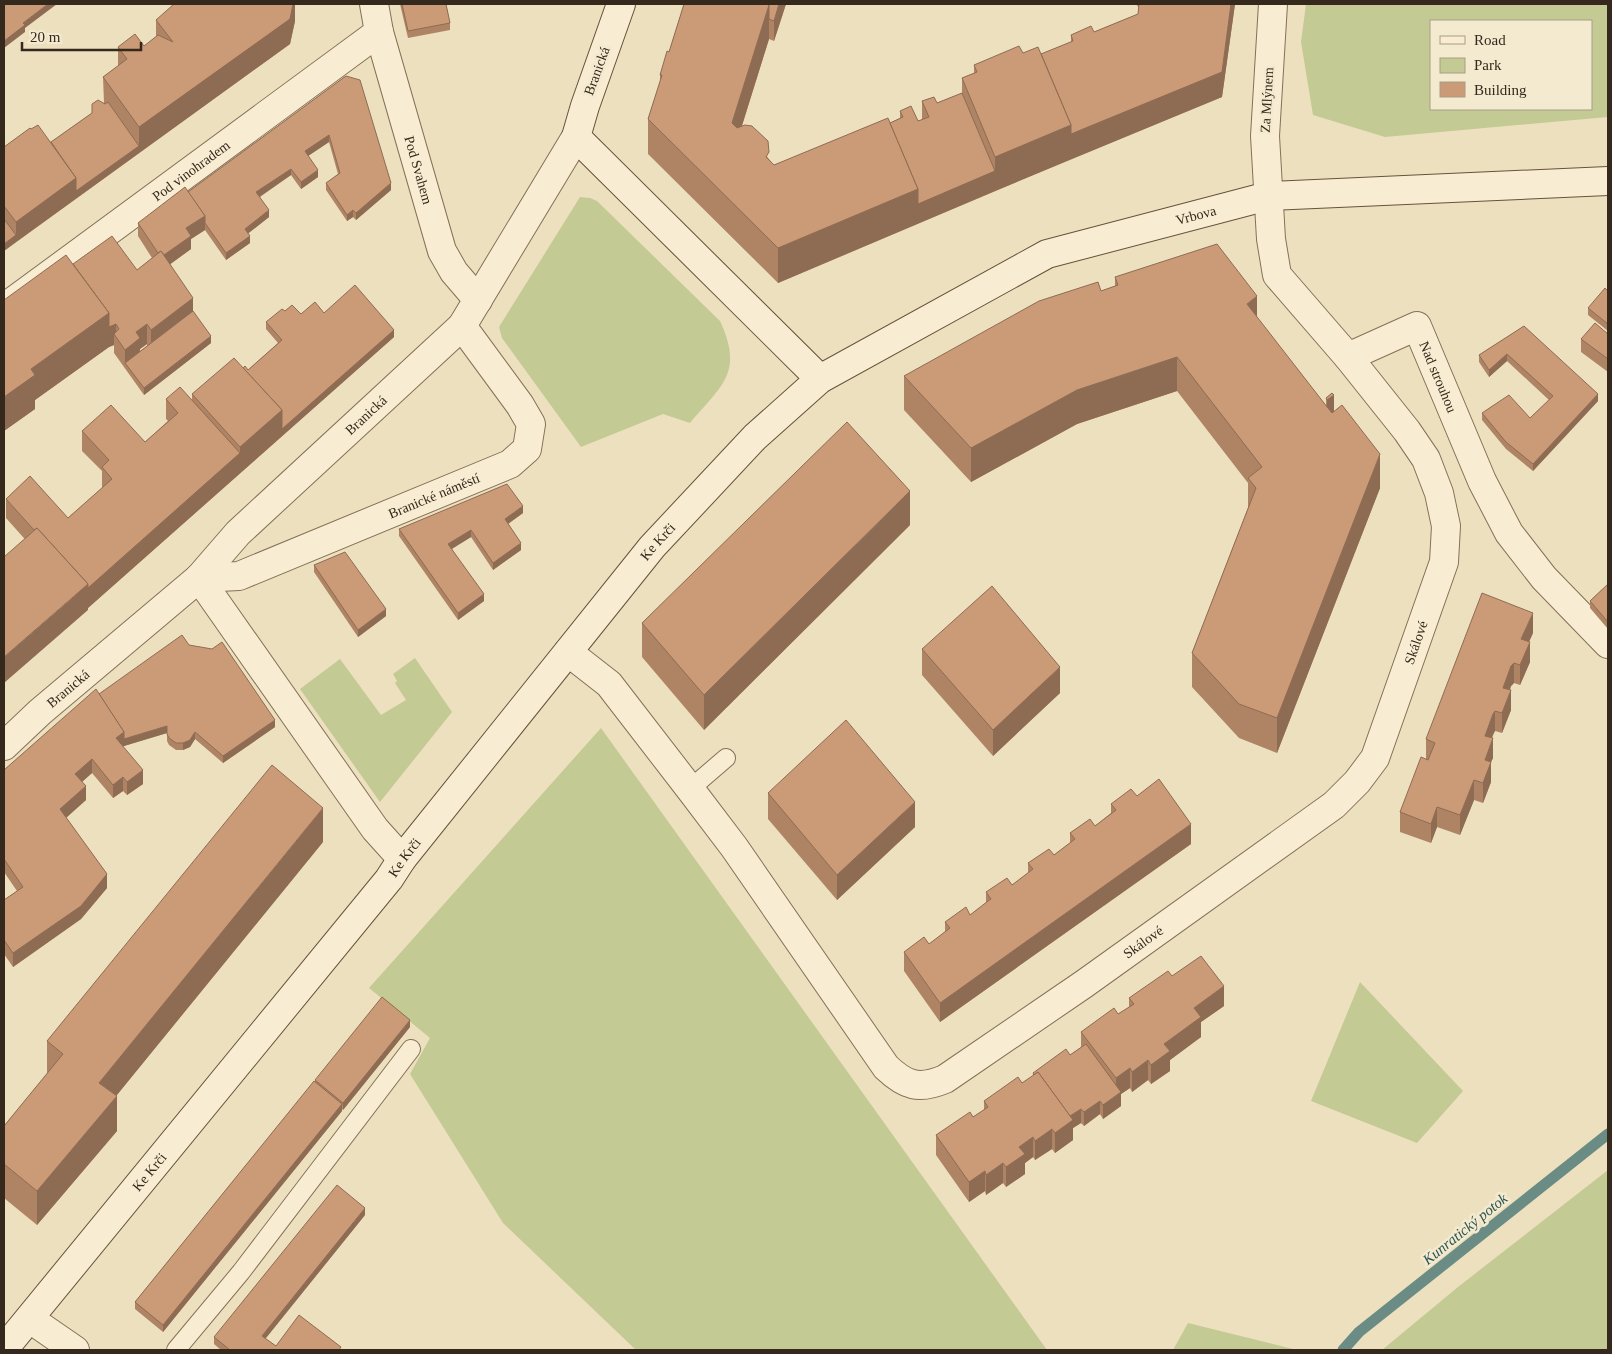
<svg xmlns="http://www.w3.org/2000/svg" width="1612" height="1354" font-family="Georgia,serif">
	<rect width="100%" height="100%" fill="#ede0bf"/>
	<g fill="#c4ca94" fill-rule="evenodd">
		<path d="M 1306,4 L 1608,4 L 1608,117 L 1385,137 L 1313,115 L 1301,42 ZM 1431,21 L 1591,21 L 1591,109 L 1431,109 Z"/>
		<path d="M 580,197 L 590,198 L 597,201 L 720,321 C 744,373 722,385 690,423 L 663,414 L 581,447 L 502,338 L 499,327 Z"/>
		<polygon points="415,658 452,712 380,802 300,689 340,659 381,715 406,700 395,683 397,681 393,674"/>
		<polygon points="601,728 1047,1350 636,1350 503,1223 410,1074 430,1038 369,988"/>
		<polygon points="1360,982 1463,1091 1417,1143 1311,1101"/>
		<polygon points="1608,1170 1608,1350 1382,1350 1458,1287"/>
		<polygon points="1188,1323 1297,1350 1173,1350"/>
	</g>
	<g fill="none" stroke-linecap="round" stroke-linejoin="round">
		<polyline stroke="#6a8c84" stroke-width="11" points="1343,1350 1359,1332 1608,1134"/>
		<g stroke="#857058" stroke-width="20">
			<g id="lane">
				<polyline points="690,789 726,758"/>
				<polyline points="176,1350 241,1272 411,1049"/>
			</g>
		</g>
		<g stroke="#857058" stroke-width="30">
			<g id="street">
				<path id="s1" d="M 374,4 L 379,32 L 442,251 L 454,272 L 478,300"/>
				<path id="s2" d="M 1273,4 L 1265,136 L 1271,239 L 1277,275 L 1348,357 L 1417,326 L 1482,481 L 1509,533 L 1544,578 L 1608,644"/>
				<path id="s3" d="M 4,308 L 379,32"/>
				<path id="s4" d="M 199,578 L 239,576 L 510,464 L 527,449 L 531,424 L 520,405 L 462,326"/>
				<polyline points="199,578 375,829 402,859"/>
				<path id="s5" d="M 568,652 L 609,684 L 690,789 L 734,847 L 886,1067 C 906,1086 919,1090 945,1079 L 1084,984 L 1334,805 L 1357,782 L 1375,758 L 1444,562 L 1446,526 L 1439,493 L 1426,459 L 1407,431 L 1348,357"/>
				<path id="s6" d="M 4,746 L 40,712 L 199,578 L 238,533 L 462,326 L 576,137"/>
				<polyline points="30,1319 75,1350"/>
			</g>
		</g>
		<g stroke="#67523b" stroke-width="30">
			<g id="secondary">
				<polyline points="621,4 585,106 576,137 820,379"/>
				<path id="s7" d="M 4,1349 L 389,879 L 402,859 L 652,547 L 755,437 L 820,379 L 1047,254 L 1268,196 L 1608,181"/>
			</g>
		</g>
		<use href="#lane" stroke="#f8edd2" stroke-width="18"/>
		<use href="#street" stroke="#f8edd2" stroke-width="28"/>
		<use href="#secondary" stroke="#f8edd2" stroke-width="28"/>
	</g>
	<g fill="#af8465" fill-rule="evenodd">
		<polygon points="295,4 295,21 290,44 4,251 4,147 31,129 51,142 92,113 92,104 104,103 103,77 118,66 118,47 144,46 156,38 156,20"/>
		<polygon points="400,4 446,4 450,23 450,30 408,38"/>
		<polygon points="684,4 786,4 774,41 769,39 742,126 769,159 774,165 890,123 900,118 900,111 918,121 922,120 922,101 937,103 962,93 962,78 974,73 974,65 1023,53 1041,54 1071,42 1071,35 1094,32 1138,14 1139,8 1136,4 1235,4 1222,97 1071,159 778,283 648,154 648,119 660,82 660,75 669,52"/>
		<path d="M 346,76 L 391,190 L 356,220 L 353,217 L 347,221 L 326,190 L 326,183 L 338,174 L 329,142 L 308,156 L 318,177 L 301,189 L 291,175 L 260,197 L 269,217 L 248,233 L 250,243 L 226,260 L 205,230 L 191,239 L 191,249 L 170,264 L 193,311 L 211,343 L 144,395 L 114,353 L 114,345 L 109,347 L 35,400 L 35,409 L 4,431 L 73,264 L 137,270 L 152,258 L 138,236 L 138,223 L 188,192 ZM 147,344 L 147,346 L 140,351 L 140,349 Z"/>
		<polygon points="1115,277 1257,318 1326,406 1326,398 1332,393 1334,411 1380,488 1277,753 1239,738 1192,687 1192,653 1248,508 1248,483 1177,391 1077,424 971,482 904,410 904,376 1101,291 1115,286"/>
		<polygon points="1608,291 1608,331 1588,315 1588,308"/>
		<polygon points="285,311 301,314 324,313 394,337 88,608 88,610 6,518 6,499 68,518 102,488 102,471 82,451 82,431 145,442 168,421 166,419 166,399 192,400 192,394 243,368 248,370 278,343 266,329 266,322"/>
		<polygon points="1524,326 1598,401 1533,471 1506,449 1482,420 1482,413 1530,418 1549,400 1507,361 1489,377 1479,362 1479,355"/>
		<polygon points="1608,334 1608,372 1581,352 1581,339"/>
		<polygon points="523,513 508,524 521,550 493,570 471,537 452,549 484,601 458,620 399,536 399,529"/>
		<polygon points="910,525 704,730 642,657 642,623"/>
		<polygon points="314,565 386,616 358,637 314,572"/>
		<polygon points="1608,584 1608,629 1590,608 1590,601"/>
		<polygon points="1533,633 1529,642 1530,662 1520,685 1514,683 1511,686 1510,690 1511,710 1502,733 1495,731 1492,738 1493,758 1491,762 1491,782 1483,803 1474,800 1460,835 1437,827 1431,843 1400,832 1400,812 1426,759 1426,739"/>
		<polygon points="189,645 275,727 223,763 195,739 190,747 183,750 176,750 169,745 167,741 167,733 124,746 123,747 143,784 127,795 123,791 113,798 92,773 82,782 86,800 66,818 107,888 81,919 13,967 4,954 4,900 17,891 4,872 4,770 99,694"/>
		<polygon points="922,649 1060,693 993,756 922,675"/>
		<polygon points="768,793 915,827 837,900 768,819"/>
		<polygon points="1137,796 1191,844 940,1022 904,971 904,952 929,944 945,932 945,922 970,915 986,903 986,892 1012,885 1028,873 1028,863 1054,855 1070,843 1070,833 1095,826 1111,813 1111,804"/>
		<polygon points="323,842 116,1096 117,1131 37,1225 4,1198 4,1126 47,1074 47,1041"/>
		<polygon points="1172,976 1224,1006 1201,1022 1201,1037 1170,1060 1170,1071 1151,1084 1148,1080 1132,1092 1130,1088 1121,1094 1121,1106 1103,1119 1100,1114 1084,1126 1081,1123 1073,1128 1073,1140 1055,1153 1052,1149 1035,1160 1033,1157 1025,1163 1025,1174 1006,1187 1003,1183 986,1195 985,1191 969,1202 936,1155 936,1135 973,1117 984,1110 984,1101 1022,1083 1033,1076 1033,1073 1070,1055 1081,1047 1081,1032 1118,1014 1129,1007 1129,998"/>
		<polygon points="410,1027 343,1110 342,1109 342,1111 163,1332 135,1309 135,1302 315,1082 315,1080"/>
		<polygon points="365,1215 265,1339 276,1346 341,1350 221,1350 214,1344 214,1337"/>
	</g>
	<g fill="#8e6c53">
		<polygon points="48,4 57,4 25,28 25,32 4,48 4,41 23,23"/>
		<polygon points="293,4 295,4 295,21 290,44 16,242 16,222 76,178 139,146 139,127"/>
		<polygon points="779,4 786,4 774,41 774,21"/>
		<polygon points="1231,4 1235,4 1222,97 995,191 995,157"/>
		<polygon points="769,5 769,39 732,157 732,123"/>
		<polygon points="329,135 329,142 305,158 305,151"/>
		<polygon points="291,169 291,175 256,199 256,192"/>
		<polygon points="318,170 318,177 301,189 301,182"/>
		<polygon points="995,171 995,191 778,283 778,248 918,189"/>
		<polygon points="391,183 391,190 356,220 356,213"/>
		<polygon points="269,210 269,217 245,236 245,229"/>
		<polygon points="353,210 353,217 347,221 347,215"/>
		<polygon points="205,216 205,230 191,239 191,249 161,271 161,257 186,228"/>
		<polygon points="16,235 16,242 4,251 4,244"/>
		<polygon points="250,236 250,243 226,260 226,253"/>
		<polygon points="1257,296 1257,330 1247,304"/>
		<polygon points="193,298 193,318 151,350 151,330"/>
		<polygon points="109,313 116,324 116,336 114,334 114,345 109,347 35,400 35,409 4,431 4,397 31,369"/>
		<polygon points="147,324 147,344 140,349 140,358 125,363 125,350 136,332"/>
		<polygon points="394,330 394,337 88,608 88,610 4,683 4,657 240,453 240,447 282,410"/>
		<polygon points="211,336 211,343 144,395 144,388"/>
		<polygon points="1507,354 1507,361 1489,377 1489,370"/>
		<polygon points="1177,357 1177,391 1077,424 971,482 971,448 1077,390"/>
		<polygon points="1598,394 1598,401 1533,471 1533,464"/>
		<polygon points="1334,395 1334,429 1327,435 1327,400"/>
		<polygon points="1380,454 1380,488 1277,753 1277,718"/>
		<polygon points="910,491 910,525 704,730 704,695"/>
		<polygon points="523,506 523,513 505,526 505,519"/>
		<polygon points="471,530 471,537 448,551 448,544"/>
		<polygon points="521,543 521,550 493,570 493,563"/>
		<polygon points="484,594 484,601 458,620 458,613"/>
		<polygon points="386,609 386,616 358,637 358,630"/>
		<polygon points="1533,613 1533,633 1521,659 1521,639"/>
		<polygon points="1530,642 1530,662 1520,685 1520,665"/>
		<polygon points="1514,663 1514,683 1511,686 1503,707 1503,688 1511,666"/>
		<polygon points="1060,667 1060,693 993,756 993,730"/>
		<polygon points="1511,690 1511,710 1502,733 1502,713"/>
		<polygon points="1495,711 1495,731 1493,734 1485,755 1485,736 1493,714"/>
		<polygon points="275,720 275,727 223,763 223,756"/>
		<polygon points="167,726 167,733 124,746 116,751 116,738 124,732"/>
		<polygon points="195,732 195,739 190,747 183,750 183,743"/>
		<polygon points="1493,738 1493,758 1491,762 1491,782 1483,803 1483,783 1485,760"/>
		<polygon points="92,759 92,773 75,788 75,774"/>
		<polygon points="143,770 143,784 127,795 127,782"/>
		<polygon points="123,777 123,791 113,798 113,785"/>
		<polygon points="1474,780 1474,800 1460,835 1460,815"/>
		<polygon points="86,786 86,800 60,823 60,809"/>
		<polygon points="915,802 915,827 837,900 837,875"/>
		<polygon points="1437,807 1437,827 1431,843 1431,824"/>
		<polygon points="323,808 323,842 99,1117 99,1083"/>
		<polygon points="1191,824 1191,844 940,1022 940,1003"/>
		<polygon points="107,874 107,888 81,919 13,967 13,953"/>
		<polygon points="1224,986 1224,1006 1201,1022 1201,1037 1170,1060 1170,1071 1151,1084 1151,1065 1164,1044 1194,1008"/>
		<polygon points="410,1020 410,1027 343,1110 343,1103"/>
		<polygon points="1148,1060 1148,1080 1132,1092 1132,1072"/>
		<polygon points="1130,1068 1130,1088 1121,1094 1121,1106 1103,1119 1103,1105 1116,1096 1116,1078"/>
		<polygon points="117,1096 117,1131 37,1225 37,1191"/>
		<polygon points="1100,1101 1100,1114 1084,1126 1084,1112"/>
		<polygon points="342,1104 342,1111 163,1332 163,1325"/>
		<polygon points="1081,1109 1081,1123 1073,1128 1073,1140 1055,1153 1055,1133 1066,1118"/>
		<polygon points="1052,1129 1052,1149 1035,1160 1035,1141"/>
		<polygon points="1033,1137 1033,1157 1025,1163 1025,1174 1006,1187 1006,1167 1019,1147"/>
		<polygon points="1003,1163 1003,1183 986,1195 986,1175"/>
		<polygon points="985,1171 985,1191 969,1202 969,1182"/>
		<polygon points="365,1208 365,1215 262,1343 262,1336"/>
	</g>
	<g fill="#cb9a76" stroke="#8e6c53">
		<polygon points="4,4 48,4 23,23 25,25 4,41"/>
		<polygon points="174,4 293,4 290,19 139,127 103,77 127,59 118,47 135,34 144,46 158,35 173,42 156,20"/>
		<polygon points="402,4 446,4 450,23 408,31"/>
		<polygon points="684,4 766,4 769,5 732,123 737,128 745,125 752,126 768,141 769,152 766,157 774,165 888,118 918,189 778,248 648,119 662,75 660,75 667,51 669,52"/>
		<polygon points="766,4 779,4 774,21 769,19 769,5"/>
		<polygon points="1139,4 1231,4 1222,72 1071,134 1071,125 1041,54 1073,41 1071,35 1091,26 1094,32 1138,14"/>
		<polygon points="1019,46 1023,53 1038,47 1071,125 995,157 962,78 977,72 974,65"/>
		<polygon points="346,76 360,80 391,183 356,213 353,210 347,215 326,183 340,173 329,135 305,151 318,170 301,182 291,169 256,192 269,210 245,229 250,236 226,253 205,223 205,216 188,192"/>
		<polygon points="962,93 995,171 918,204 918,189 890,123 903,117 900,111 911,106 918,121 929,117 922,101 934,97 937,103"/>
		<polygon points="98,100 105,104 108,102 139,146 76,191 76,178 51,142 92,113 92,104"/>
		<polygon points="38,125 76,178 16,222 4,206 4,147 30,128 31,129"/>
		<polygon points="185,187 205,216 186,228 191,236 164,255 161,251 158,253 138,223"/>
		<polygon points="4,219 16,235 4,244"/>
		<polygon points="112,236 137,270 161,251 193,298 151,330 147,324 136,332 140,338 125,350 114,334 119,329 116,324 109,327 109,313 73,264"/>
		<polygon points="1217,244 1257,296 1247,304 1324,403 1332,413 1342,405 1380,454 1277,718 1239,704 1192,653 1256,488 1248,478 1262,467 1177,357 1077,390 971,448 904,376 1039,301 1098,282 1101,291 1118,285 1115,277"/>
		<polygon points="66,255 109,313 31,369 35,375 4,397 4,300"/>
		<polygon points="355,285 394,330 282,429 282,410 243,368 245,366 248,370 282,340 266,322 282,309 285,311 292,305 301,314 315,302 324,313"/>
		<polygon points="1605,288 1608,291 1608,324 1588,308"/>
		<polygon points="193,311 211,336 144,388 125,363"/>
		<polygon points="1595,323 1608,334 1608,359 1581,339"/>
		<polygon points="1524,326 1598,394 1533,464 1506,442 1482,413 1509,395 1530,418 1553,396 1507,354 1489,370 1479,355"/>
		<polygon points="234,358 282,410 240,447 192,394"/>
		<polygon points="180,387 240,453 88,588 88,584 37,528 34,530 6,499 30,476 68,518 112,479 102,467 109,460 82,431 111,405 145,442 178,413 166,399"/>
		<polygon points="1332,393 1334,395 1327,400 1326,398"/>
		<polygon points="847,422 910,491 704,695 642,623"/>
		<polygon points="507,484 523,506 505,519 521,543 493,563 471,530 448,544 484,594 458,613 399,529"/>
		<polygon points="37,528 88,584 4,657 4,557"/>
		<polygon points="345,552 386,609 358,630 314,565"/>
		<polygon points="1608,584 1608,622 1590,601"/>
		<polygon points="992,586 1060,667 993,730 922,649"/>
		<polygon points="1482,593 1533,613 1521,639 1530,642 1520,665 1514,663 1511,666 1503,688 1511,690 1502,713 1495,711 1493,714 1485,736 1493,738 1485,760 1491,762 1483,783 1474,780 1460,815 1437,807 1431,824 1400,812 1421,757 1428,760 1435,743 1426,739"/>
		<polygon points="182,635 189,645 212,649 222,642 275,720 223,756 195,732 190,740 183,743 176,743 169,738 167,734 167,726 124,739 124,732 99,694"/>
		<polygon points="96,689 124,732 116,738 143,770 127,782 123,777 113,785 92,759 75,774 86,786 60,809 107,874 81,906 13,953 4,940 4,900 23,887 4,859 4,770"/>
		<polygon points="846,720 915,802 837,875 768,793"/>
		<polygon points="272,765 323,808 99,1083 117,1096 37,1191 4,1164 4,1126 63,1054 47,1041"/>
		<polygon points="1159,779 1191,824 940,1003 904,952 924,937 929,944 950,928 945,922 966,907 970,915 988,901 991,899 986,892 1007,878 1012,885 1033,869 1028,863 1049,849 1054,855 1075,839 1070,833 1090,819 1095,826 1116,810 1111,804 1131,789 1137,796"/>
		<polygon points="1201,956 1224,986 1194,1008 1201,1017 1164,1044 1170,1051 1151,1065 1148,1060 1132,1072 1130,1068 1116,1078 1081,1032 1114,1008 1118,1014 1134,1004 1129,998 1168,971 1172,976"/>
		<polygon points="382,997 410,1020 343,1103 315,1080"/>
		<polygon points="1086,1044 1121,1092 1103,1105 1100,1101 1084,1112 1081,1109 1070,1116 1038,1072 1034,1075 1033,1073 1066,1049 1070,1055"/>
		<polygon points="1038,1072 1073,1120 1055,1133 1052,1129 1035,1141 1033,1137 1019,1147 1025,1154 1006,1167 1003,1163 986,1175 985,1171 969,1182 936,1135 970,1112 973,1117 988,1107 984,1101 1018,1077 1022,1083"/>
		<polygon points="314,1081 342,1104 163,1325 135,1302"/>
		<polygon points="337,1185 365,1208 262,1336 276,1346 299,1315 341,1347 339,1350 230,1350 214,1337"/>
	</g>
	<g text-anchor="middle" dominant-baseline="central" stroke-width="5" stroke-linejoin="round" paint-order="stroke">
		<g font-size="14" fill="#35281c" stroke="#f4eacf">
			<text transform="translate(597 71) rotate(-70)">Branická</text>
			<text transform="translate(1267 100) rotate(-87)">Za Mlýnem</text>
			<text stroke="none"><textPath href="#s3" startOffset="232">Pod vinohradem</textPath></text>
			<text stroke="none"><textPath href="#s1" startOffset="172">Pod Svahem</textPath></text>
			<text stroke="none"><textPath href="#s7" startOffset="1682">Vrbova</textPath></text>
			<text stroke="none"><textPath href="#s2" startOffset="511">Nad strouhou</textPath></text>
			<text stroke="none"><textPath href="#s6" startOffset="491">Branická</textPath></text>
			<text stroke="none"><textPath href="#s4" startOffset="251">Branické náměstí</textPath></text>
			<text stroke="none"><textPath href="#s7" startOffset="1039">Ke Krči</textPath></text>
			<text stroke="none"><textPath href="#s5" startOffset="1251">Skálové</textPath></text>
			<text stroke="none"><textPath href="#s6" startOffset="86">Branická</textPath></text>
			<text stroke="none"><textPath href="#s7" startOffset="634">Ke Krči</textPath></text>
			<text stroke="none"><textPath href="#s5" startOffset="831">Skálové</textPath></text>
			<text stroke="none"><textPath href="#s7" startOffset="229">Ke Krči</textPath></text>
		</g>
		<g font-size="15" font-style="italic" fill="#2c5552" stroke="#f4eacf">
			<text transform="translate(1465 1229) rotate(-39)">Kunratický potok</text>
		</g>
	</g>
	<rect width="1612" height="1354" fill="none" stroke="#35281c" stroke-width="10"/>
	<rect x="1430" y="20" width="162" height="90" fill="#f4eacf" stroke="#a89c87"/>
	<rect x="1440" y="36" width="25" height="8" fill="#f8edd2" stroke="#a89c87"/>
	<text x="1474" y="45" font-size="15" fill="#35281c">Road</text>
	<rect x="1440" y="58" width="25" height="15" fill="#c4ca94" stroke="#a89c87"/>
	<text x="1474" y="70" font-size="15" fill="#35281c">Park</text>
	<rect x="1440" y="82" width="25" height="15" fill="#cb9a76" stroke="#a89c87"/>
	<text x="1474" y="95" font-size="15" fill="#35281c">Building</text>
	<path d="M22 42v8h119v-8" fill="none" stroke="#35281c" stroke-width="2.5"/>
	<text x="30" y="42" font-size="15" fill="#35281c" stroke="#f4eacf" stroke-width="4" paint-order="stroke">20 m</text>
</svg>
